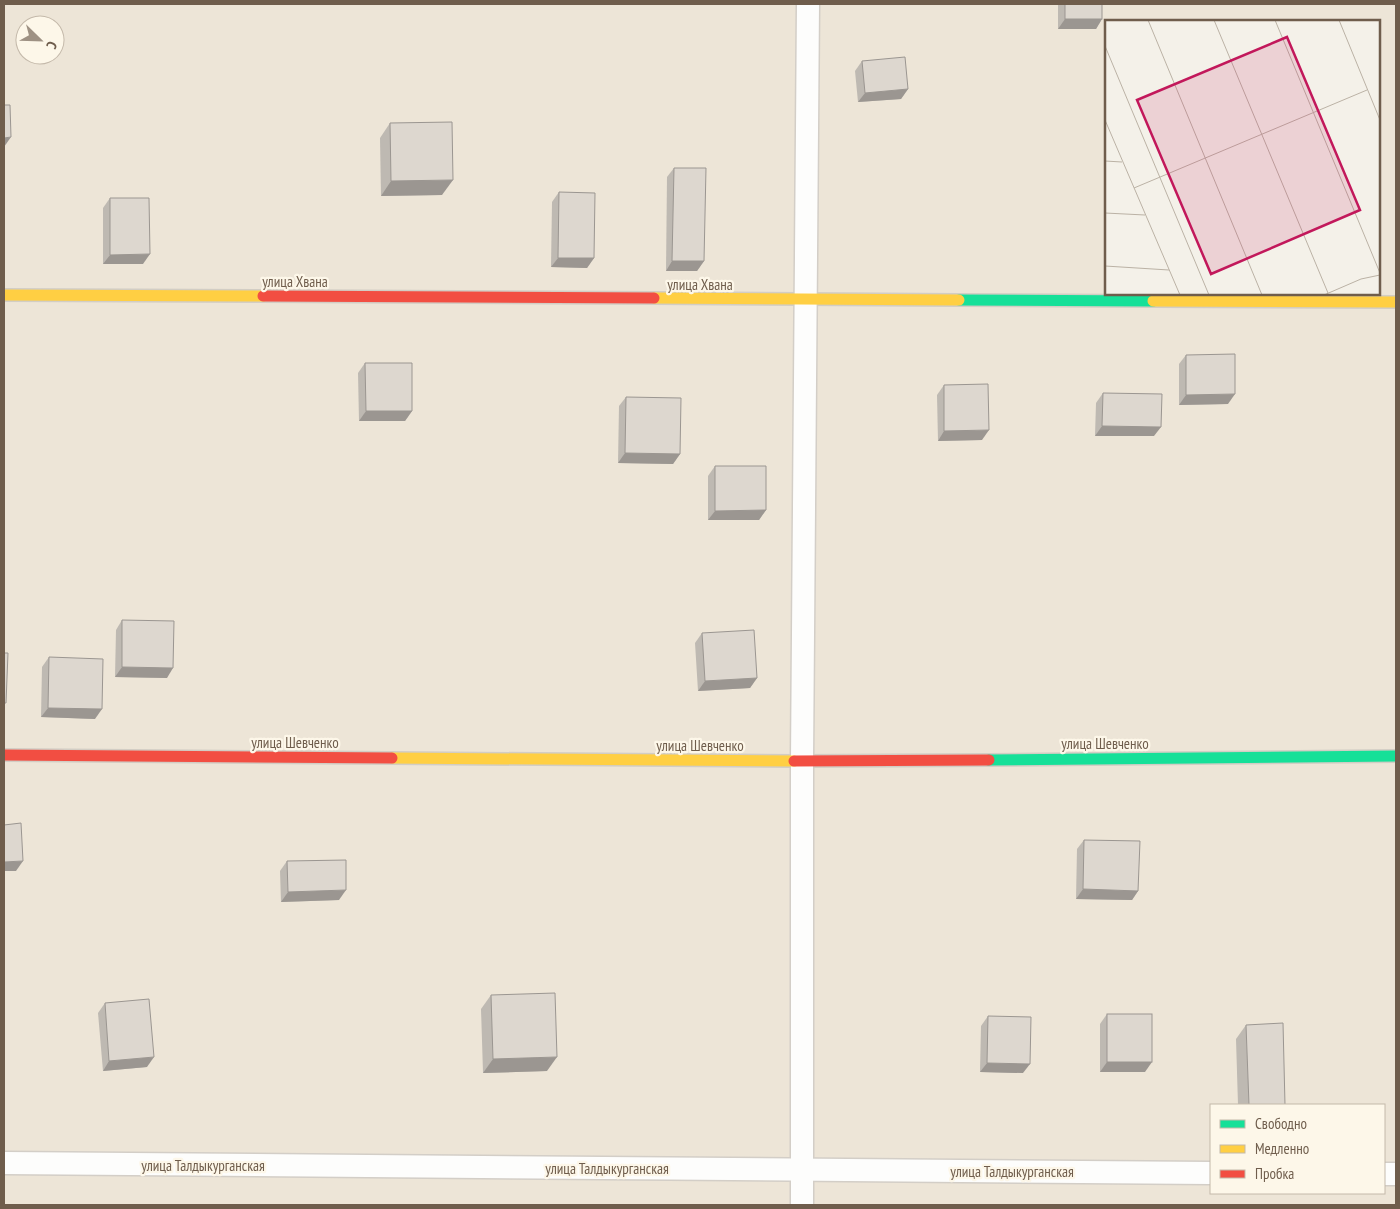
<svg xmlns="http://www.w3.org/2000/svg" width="1400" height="1209" font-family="'PT Sans Narrow',sans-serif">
	<rect width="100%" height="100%" fill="#f4f1e9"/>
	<path fill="#ede5d7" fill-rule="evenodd" d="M 4,4 L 1396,4 L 1396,1205 L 4,1205 ZM 1106,21 L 1379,21 L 1379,294 L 1106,294 ZM 25,25 L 55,25 L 55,55 L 25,55 ZM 1211,1105 L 1384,1105 L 1384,1193 L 1211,1193 Z"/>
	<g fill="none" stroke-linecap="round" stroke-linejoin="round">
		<g stroke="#d3cec7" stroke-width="25">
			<g id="street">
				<polyline points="4,1163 1211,1173"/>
				<polyline points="1384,1174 1396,1174"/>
				<polyline points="802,1205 802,760 808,4"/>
			</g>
		</g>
		<g stroke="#d2cdc4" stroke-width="14">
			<g id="fast">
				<polyline points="959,300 1153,301"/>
				<polyline points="989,760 1396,756"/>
			</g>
		</g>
		<g stroke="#d2cdc4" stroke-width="14">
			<g id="slow">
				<polyline points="4,295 263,296"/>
				<polyline points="654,298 959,300"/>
				<polyline points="1153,301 1396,302"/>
				<polyline points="392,758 794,761"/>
			</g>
		</g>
		<g stroke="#d2cdc4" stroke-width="14">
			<g id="jam">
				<polyline points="263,296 654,298"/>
				<polyline points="4,755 392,758"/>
				<polyline points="794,761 989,760"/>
			</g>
		</g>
		<use href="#street" stroke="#fdfdfc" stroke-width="22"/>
		<use href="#fast" stroke="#16e098" stroke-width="11"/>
		<use href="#slow" stroke="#ffcf43" stroke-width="11"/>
		<use href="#jam" stroke="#f24e42" stroke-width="11"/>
	</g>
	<g fill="#beb9b2">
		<polygon points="1058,4 1102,4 1102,19 1096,29 1058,29"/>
		<polygon points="862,61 908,89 901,99 858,102 855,71"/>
		<polygon points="390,123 442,195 381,196 380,138"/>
		<polygon points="674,168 704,261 697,271 666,271 667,177"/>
		<polygon points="559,192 594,258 587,268 551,267 552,202"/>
		<polygon points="110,198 143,264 103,264 103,208"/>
		<polygon points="1186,355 1228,404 1179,405 1179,364"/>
		<polygon points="365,363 412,411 405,421 359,421 358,373"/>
		<polygon points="944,385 982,440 938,441 937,395"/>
		<polygon points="1103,393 1154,436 1095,436 1096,403"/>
		<polygon points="626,397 680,454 673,464 618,463 619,406"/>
		<polygon points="715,466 766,510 759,520 708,520 708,476"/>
		<polygon points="122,620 167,678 115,677 116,630"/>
		<polygon points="702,633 757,678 750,688 698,691 695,643"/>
		<polygon points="49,657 95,719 41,717 42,667"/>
		<polygon points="1084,840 1138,891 1132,900 1076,899 1077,849"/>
		<polygon points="287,861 339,900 281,902 280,871"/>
		<polygon points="491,995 547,1071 483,1073 481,1009"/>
		<polygon points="105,1003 147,1067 103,1071 98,1013"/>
		<polygon points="1107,1014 1145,1072 1100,1072 1100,1024"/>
		<polygon points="988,1016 1023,1073 980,1072 981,1026"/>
		<polygon points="1246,1025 1285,1105 1238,1105 1236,1039"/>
	</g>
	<g fill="#9b9691">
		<polygon points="1065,19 1102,19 1096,29 1058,29"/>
		<polygon points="908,89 901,99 858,102 865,93"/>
		<polygon points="11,137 4,147 4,138"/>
		<polygon points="453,180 442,195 381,196 391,181"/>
		<polygon points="150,254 143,264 103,264 110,255"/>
		<polygon points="558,258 594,258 587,268 551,267"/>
		<polygon points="672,261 704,261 697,271 666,271"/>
		<polygon points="1235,394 1228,404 1179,405 1186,395"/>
		<polygon points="366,411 412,411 405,421 359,421"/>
		<polygon points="1102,426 1161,427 1154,436 1095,436"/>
		<polygon points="989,430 982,440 938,441 944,431"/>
		<polygon points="625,453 680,454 673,464 618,463"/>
		<polygon points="766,510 759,520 708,520 715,511"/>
		<polygon points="122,667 173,668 167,678 115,677"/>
		<polygon points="757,678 750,688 698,691 705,681"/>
		<polygon points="48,708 102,709 95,719 41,717"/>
		<polygon points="23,861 16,871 4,871 4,862"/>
		<polygon points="1083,889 1138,891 1132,900 1076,899"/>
		<polygon points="346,890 339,900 281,902 288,892"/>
		<polygon points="154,1057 147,1067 103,1071 109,1061"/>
		<polygon points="557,1057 547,1071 483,1073 493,1059"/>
		<polygon points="1107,1062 1152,1062 1145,1072 1100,1072"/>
		<polygon points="987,1063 1030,1064 1023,1073 980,1072"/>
	</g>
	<g fill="#ddd7cf" stroke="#9b9691">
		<rect x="1065" y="4" width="37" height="15"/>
		<polygon points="905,57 908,89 865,93 862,61"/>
		<polygon points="4,105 10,105 11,137 4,138"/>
		<polygon points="452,122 453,180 391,181 390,123"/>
		<polygon points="674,168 706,168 704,261 672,261"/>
		<polygon points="559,192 595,193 594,258 558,258"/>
		<polygon points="110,198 149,198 150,254 110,255"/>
		<polygon points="1379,200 1380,200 1379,234"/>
		<polygon points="1235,354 1235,394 1186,395 1186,355"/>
		<polygon points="365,363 412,363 412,411 366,411"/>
		<polygon points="988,384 989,430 944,431 944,385"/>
		<polygon points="1103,393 1162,394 1161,427 1102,426"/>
		<polygon points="626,397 681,398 680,454 625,453"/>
		<polygon points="715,466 766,466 766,510 715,511"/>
		<polygon points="122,620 174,621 173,668 122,667"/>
		<polygon points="754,630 757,678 705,681 702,633"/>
		<polygon points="4,653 8,653 6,703 4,703"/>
		<polygon points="49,657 103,659 102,709 48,708"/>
		<polygon points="21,823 23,861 4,862 4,825"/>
		<polygon points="1084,840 1140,841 1138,891 1083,889"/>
		<polygon points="346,860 346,890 288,892 287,861"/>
		<polygon points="555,993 557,1057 493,1059 491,995"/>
		<polygon points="149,999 154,1057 109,1061 105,1003"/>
		<rect x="1107" y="1014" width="45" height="48"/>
		<polygon points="988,1016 1031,1017 1030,1064 987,1063"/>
		<polygon points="1283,1023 1285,1105 1249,1105 1246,1025"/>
	</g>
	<g text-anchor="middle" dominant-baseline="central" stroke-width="4.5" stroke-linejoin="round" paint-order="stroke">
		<g font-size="15" fill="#6f5d4c" stroke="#fdf7e9">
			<text x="295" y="281">улица Хвана</text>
			<text x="700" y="284">улица Хвана</text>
			<text x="295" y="742">улица Шевченко</text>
			<text x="1105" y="743">улица Шевченко</text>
			<text x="700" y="745">улица Шевченко</text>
			<text x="203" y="1165">улица Талдыкурганская</text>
			<text x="607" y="1168">улица Талдыкурганская</text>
			<text x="1012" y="1171">улица Талдыкурганская</text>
		</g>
	</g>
	<g transform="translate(1105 20)">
		<rect width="275" height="275" fill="#f4f1e9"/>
		<path fill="none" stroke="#bbb2a5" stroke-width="1" d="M 43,0 L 157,275M 109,0 L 223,273M 170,0 L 275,253M 234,0 L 275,100M 0,26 L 104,275M 0,100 L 75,275M 0,141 L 17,142M 29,168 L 262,70M 0,193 L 40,195M 0,246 L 64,250M 219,275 L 256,259 L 275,255"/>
		<path fill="#c2185b" fill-opacity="0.15" stroke="#c2185b" stroke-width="2.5" d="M 182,17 L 255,190 L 106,254 L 32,80 Z"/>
		<rect width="275" height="275" fill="none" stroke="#6f5d4c" stroke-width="2.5"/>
	</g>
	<rect width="1400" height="1209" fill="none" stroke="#6f5d4c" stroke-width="10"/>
	<rect x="1210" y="1104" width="175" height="90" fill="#fdf7e9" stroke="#c4b9aa"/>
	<rect x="1220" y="1120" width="25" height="8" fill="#16e098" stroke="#c4b9aa"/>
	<text x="1255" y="1129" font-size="15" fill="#6f5d4c">Свободно</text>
	<rect x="1220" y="1145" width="25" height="8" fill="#ffcf43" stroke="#c4b9aa"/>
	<text x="1255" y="1154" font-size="15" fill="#6f5d4c">Медленно</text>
	<rect x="1220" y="1170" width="25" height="8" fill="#f24e42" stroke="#c4b9aa"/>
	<text x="1255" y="1179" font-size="15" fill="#6f5d4c">Пробка</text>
	<g transform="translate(40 40) rotate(113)"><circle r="24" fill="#fdf7e9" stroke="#c4b9aa"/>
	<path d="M0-4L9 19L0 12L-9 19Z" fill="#9e9183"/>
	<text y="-8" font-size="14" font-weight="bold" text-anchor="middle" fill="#6f5d4c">С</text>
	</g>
</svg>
